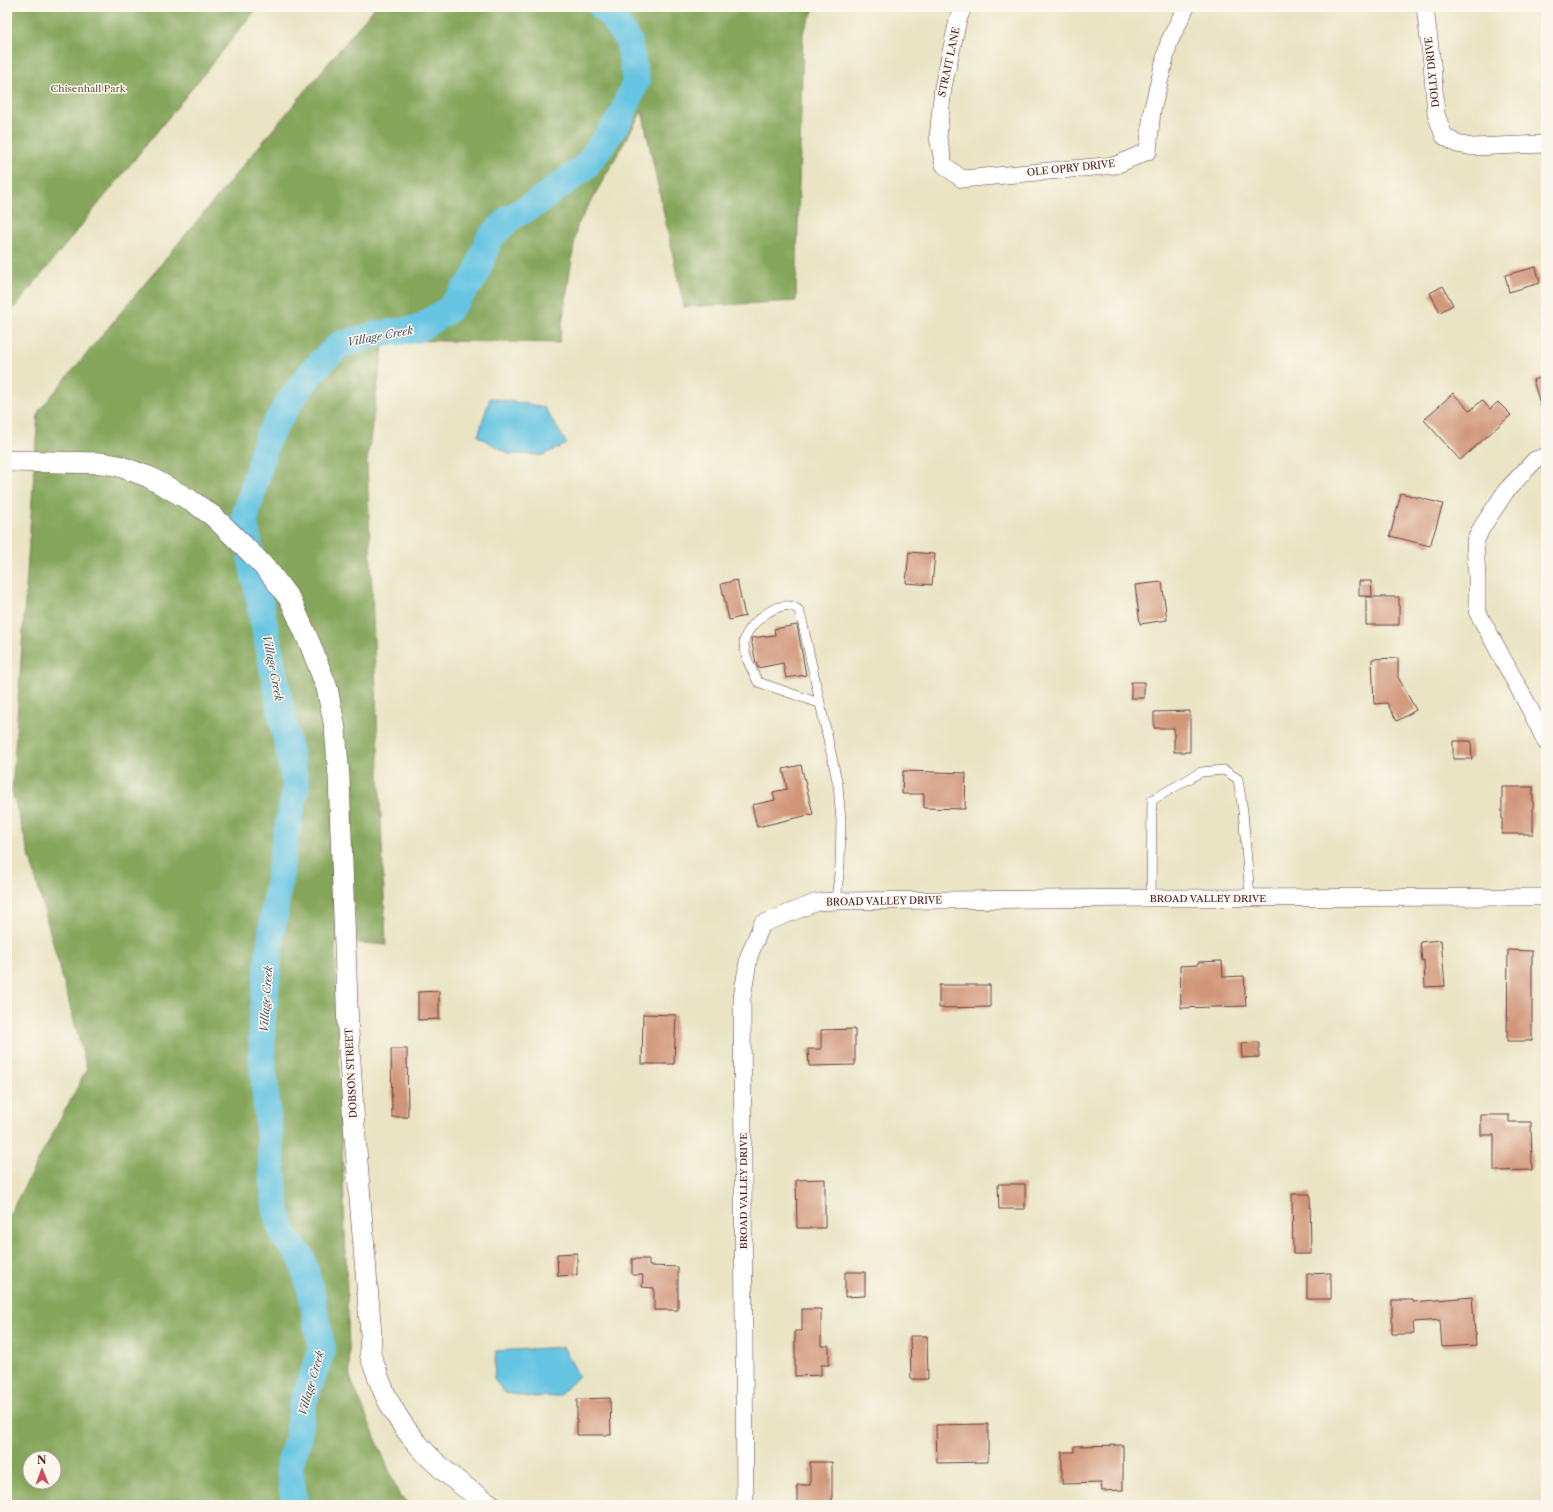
<svg xmlns="http://www.w3.org/2000/svg" width="1553" height="1512" font-family="'Libre Caslon Text',serif">
	<rect width="100%" height="100%" fill="#fbf7ec"/>
	<filter id="ink" filterUnits="userSpaceOnUse"><feTurbulence type="fractalNoise" baseFrequency=".025" numOctaves="2"/><feDisplacementMap in="SourceGraphic" scale="8" xChannelSelector="R" yChannelSelector="G"/><feConvolveMatrix kernelMatrix="1 2 1 2 8 2 1 2 1" color-interpolation-filters="sRGB"/></filter>
	<filter id="wash" filterUnits="userSpaceOnUse"><feTurbulence type="fractalNoise" baseFrequency=".012" numOctaves="4" result="noise"/><feDisplacementMap in="SourceGraphic" scale="16" xChannelSelector="R" yChannelSelector="G"/><feGaussianBlur stdDeviation="0.9" result="paint"/><feColorMatrix in="noise" values="0 0 0 0 0 0 0 0 0 0 0 0 0 0 0 0 0 1.4 0 .05"/><feComposite in="paint" operator="in"/></filter>
	<g filter="url(#wash)">
		<rect width="100%" height="100%" fill="#eae4c4"/>
		<g fill="#84a55a" stroke="#676242" fill-rule="evenodd">
			<polygon points="7,7 258,7 7,317"/>
			<path d="M 375,7 L 815,7 L 803,33 L 796,301 L 684,307 L 642,111 L 577,226 L 559,343 L 384,340 L 367,463 L 386,945 L 335,941 L 350,1377 L 400,1497 L 412,1505 L 7,1505 L 7,1219 L 87,1069 L 12,791 L 38,412 ZM 30,1458 L 54,1458 L 54,1482 L 30,1482 Z"/>
		</g>
		<g fill="#65c5e3" stroke="#587287">
			<polygon points="490,398 544,407 567,444 543,455 509,454 478,436"/>
			<polygon points="563,1347 579,1376 559,1396 530,1397 505,1393 494,1379 496,1351"/>
		</g>
		<g fill="none" stroke-linecap="round" stroke-linejoin="round">
			<polyline stroke="#65c5e3" stroke-width="27" points="295,1505 289,1466 298,1439 302,1406 322,1349 311,1292 301,1256 284,1236 276,1209 262,1055 262,1022 271,937 284,845 296,787 244,521 267,439 289,402 314,369 339,345 379,334 418,329 448,310 475,277 489,239 510,218 536,203 585,167 620,119 636,81 629,42 613,18 602,7"/>
		</g>
		<g id="blocks">
			<g fill="#d19679">
				<polygon points="1536,267 1540,283 1509,292 1505,275"/>
				<polygon points="1443,286 1453,305 1440,312 1430,293"/>
				<polygon points="1546,376 1546,413 1543,414 1533,380"/>
				<polygon points="1453,393 1470,411 1482,400 1490,409 1498,402 1511,415 1460,460 1424,420"/>
				<polygon points="1401,493 1443,504 1430,546 1390,536"/>
				<polygon points="909,552 935,554 932,585 906,583"/>
				<polygon points="737,580 745,616 729,620 721,584"/>
				<polygon points="1359,581 1371,581 1372,596 1359,596"/>
				<polygon points="1162,582 1167,620 1140,624 1135,585"/>
				<rect x="1366" y="597" width="33" height="28"/>
				<polygon points="797,625 806,675 786,678 783,663 758,668 756,663 751,638 775,635 774,629"/>
				<polygon points="1398,658 1398,677 1416,710 1397,721 1387,703 1374,704 1372,659"/>
				<rect x="1131" y="682" width="13" height="16"/>
				<polygon points="1190,711 1190,752 1174,752 1174,728 1154,728 1154,712"/>
				<polygon points="1453,741 1471,741 1472,759 1453,759"/>
				<polygon points="801,765 813,814 757,827 752,805 775,800 773,792 787,789 783,769"/>
				<polygon points="903,771 966,773 965,809 924,808 924,794 902,794"/>
				<rect x="1502" y="787" width="31" height="47"/>
				<polygon points="1441,940 1445,986 1425,987 1424,960 1422,961 1420,942"/>
				<polygon points="1508,950 1532,951 1532,1041 1507,1041"/>
				<polygon points="1222,961 1223,977 1244,976 1246,1006 1181,1008 1180,966 1198,965 1198,962"/>
				<polygon points="939,985 990,985 990,1007 939,1008"/>
				<polygon points="439,991 439,1019 418,1020 418,992"/>
				<polygon points="643,1014 676,1015 674,1064 642,1064"/>
				<polygon points="855,1029 855,1065 809,1066 808,1049 821,1049 821,1030"/>
				<polygon points="1259,1042 1259,1057 1242,1058 1241,1043"/>
				<polygon points="391,1049 407,1049 408,1117 392,1117"/>
				<polygon points="1481,1115 1509,1115 1509,1122 1531,1122 1532,1170 1494,1171 1494,1135 1481,1135"/>
				<polygon points="825,1179 825,1228 797,1228 796,1180"/>
				<polygon points="998,1184 1025,1184 1025,1209 999,1209"/>
				<polygon points="1292,1194 1310,1194 1311,1254 1293,1254"/>
				<polygon points="577,1253 577,1275 558,1276 557,1254"/>
				<polygon points="632,1259 649,1259 649,1266 678,1267 678,1310 654,1310 654,1288 642,1287 643,1275 632,1275"/>
				<polygon points="845,1272 865,1272 865,1296 845,1297"/>
				<polygon points="1331,1273 1331,1299 1307,1299 1307,1274"/>
				<polygon points="1472,1297 1476,1345 1442,1347 1440,1320 1413,1322 1414,1334 1392,1334 1392,1300 1413,1300 1413,1302"/>
				<polygon points="802,1309 821,1309 821,1346 829,1346 829,1365 821,1365 821,1375 795,1376 795,1331 802,1331"/>
				<polygon points="910,1336 927,1336 928,1379 911,1379"/>
				<polygon points="610,1398 611,1435 577,1435 577,1399"/>
				<polygon points="988,1424 988,1462 937,1463 936,1425"/>
				<polygon points="1123,1445 1123,1490 1102,1491 1101,1483 1062,1484 1062,1452 1074,1452 1074,1446"/>
				<polygon points="810,1462 832,1462 832,1503 823,1503 823,1505 797,1505 797,1485 810,1485"/>
			</g>
		</g>
	</g>
	<g filter="url(#ink)">
		<use href="#blocks" fill-opacity="0" stroke="#623d42" stroke-width="1"/>
		<g fill="none" stroke-linecap="round" stroke-linejoin="round">
			<g stroke="#623d42" stroke-width="10">
				<g id="service">
					<path d="M 819,703 L 758,682 C 752,670 745,658 744,644 C 743,626 784,593 799,611 C 800,613 801,618 802,620 L 838,785 L 841,821 L 840,865 L 836,901"/>
					<polyline points="1151,898 1152,800 1201,772 1224,770 1238,779 1243,811 1250,897"/>
				</g>
			</g>
			<g stroke="#623d42" stroke-width="18">
				<g id="minor">
					<polyline points="963,7 958,20 943,87 938,138 944,165 962,179 1116,165 1148,151 1152,111 1169,42 1186,7"/>
					<polyline points="1425,7 1432,64 1436,114 1444,136 1457,144 1473,147 1546,144"/>
					<polyline points="1546,456 1535,460 1506,491 1482,527 1475,542 1477,577 1477,611 1531,711 1546,742"/>
					<polyline points="745,1505 742,998 749,956 762,924 817,902 836,901 1151,898 1546,897"/>
				</g>
			</g>
			<g stroke="#623d42" stroke-width="22">
				<path id="tertiary" d="M 7,461 L 102,463 L 119,466 L 149,477 L 190,500 L 213,516 L 253,555 L 270,573 L 291,601 L 310,644 L 327,688 L 335,728 L 339,777 L 348,1030 L 354,1125 L 371,1334 C 371,1340 370,1347 370,1353 C 371,1359 374,1365 376,1370 C 394,1430 439,1472 491,1505"/>
			</g>
			<use href="#service" stroke="#fff" stroke-width="9"/>
			<use href="#minor" stroke="#fff" stroke-width="17"/>
			<use href="#tertiary" stroke="#fff" stroke-width="21"/>
		</g>
	</g>
	<g text-anchor="middle" dominant-baseline="central" stroke-width="3" stroke-linejoin="round" paint-order="stroke">
		<g font-size="10" fill="#4a1f2b" stroke="#fbf7ec">
			<text transform="translate(949 62) rotate(-78)">STRAIT LANE</text>
			<text transform="translate(1432 72) rotate(-96)">DOLLY DRIVE</text>
			<text transform="translate(1071 168) rotate(-6)">OLE OPRY DRIVE</text>
			<text x="1208" y="898">BROAD VALLEY DRIVE</text>
			<text transform="translate(884 901) rotate(-1)">BROAD VALLEY DRIVE</text>
			<text transform="translate(351 1073) rotate(-93)">DOBSON STREET</text>
			<text transform="translate(743 1191) rotate(-90)">BROAD VALLEY DRIVE</text>
		</g>
		<g font-size="10" fill="#664f3c" stroke="#fbf7ec">
			<text x="88" y="88">Chisenhall Park</text>
		</g>
		<g font-size="11" font-style="italic" fill="#53596b" stroke="#fbf7ec">
			<text transform="translate(380 336) rotate(-11)">Village Creek</text>
			<text transform="translate(273 668) rotate(79)">Village Creek</text>
			<text transform="translate(266 999) rotate(-86)">Village Creek</text>
			<text transform="translate(311 1383) rotate(-74)">Village Creek</text>
		</g>
	</g>
	<rect width="1553" height="1512" fill="none" stroke="#fbf7ec" stroke-width="24"/>
	<g transform="translate(42 1470) rotate(359)"><circle r="19" fill="#fbf7ec" stroke="#b4a19f"/>
	<path d="M0-3L7 15L0 10L-7 15Z" fill="#d1495b"/>
	<text y="-6" font-size="11" font-weight="bold" text-anchor="middle" fill="#4a1f2b">N</text>
	</g>
</svg>
